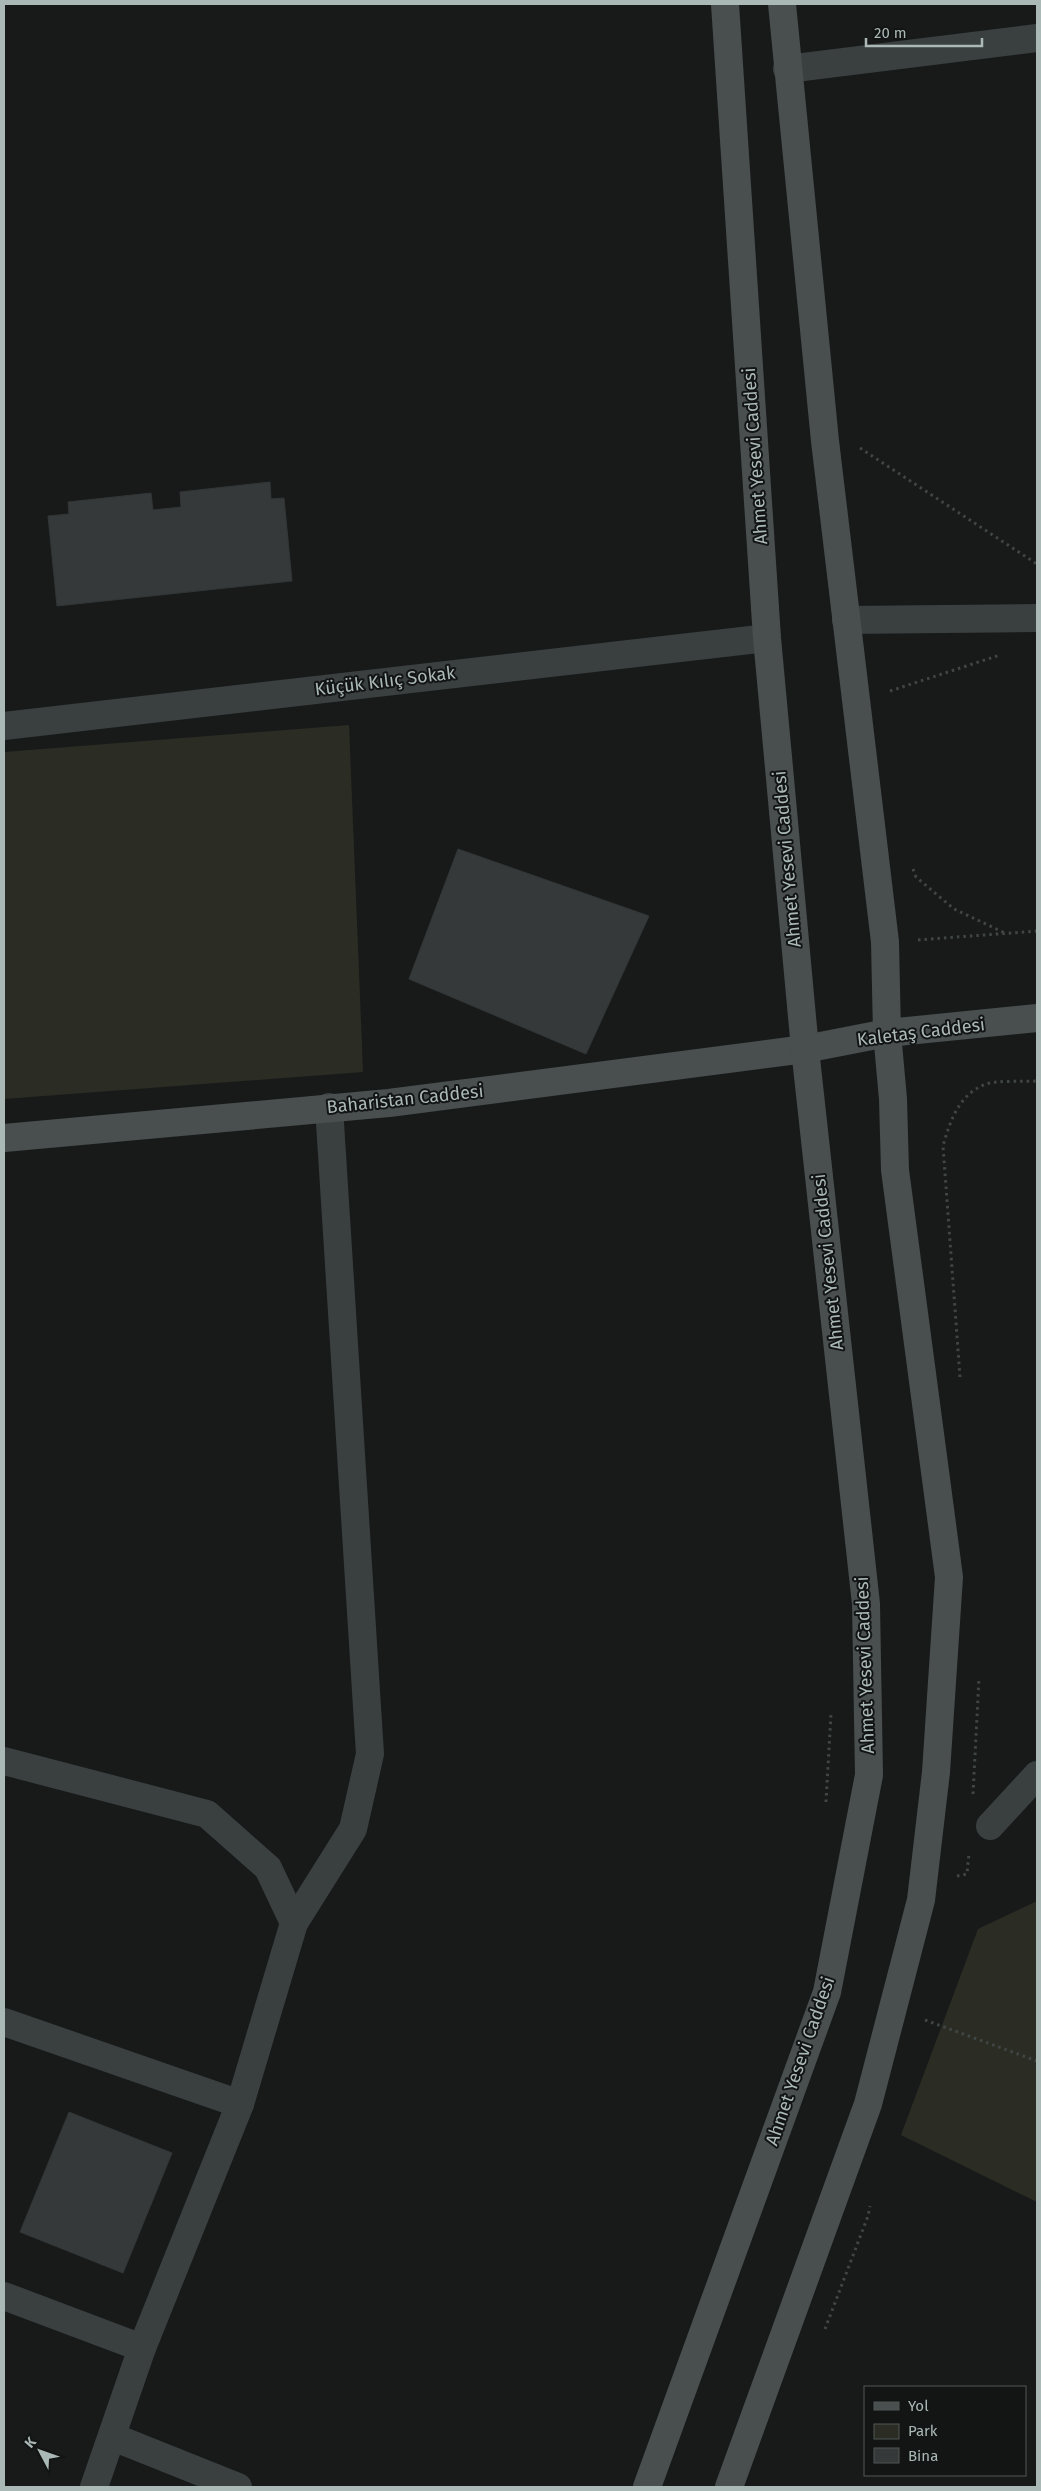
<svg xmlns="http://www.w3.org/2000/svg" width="1041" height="2491" font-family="'Fira Sans',sans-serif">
	<rect width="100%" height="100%" fill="#181a1a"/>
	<g fill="#2b2d24">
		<polygon points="349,725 363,1072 4,1099 4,752"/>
		<polygon points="1037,1901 1037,2202 901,2135 978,1929"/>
	</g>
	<g fill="#353939" stroke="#323636">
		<polygon points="270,482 271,499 284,498 292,581 57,606 48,516 69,514 68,502 151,493 153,510 181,507 180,492"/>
		<polygon points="458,849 649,916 586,1054 409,979"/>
		<polygon points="69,2112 172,2153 123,2273 20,2232"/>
	</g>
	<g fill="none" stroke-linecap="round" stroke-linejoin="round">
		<g stroke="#404645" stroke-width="3" stroke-dasharray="2.5 4" stroke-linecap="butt">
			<polyline points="860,448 1037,564"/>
			<polyline points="890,691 1000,655"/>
			<polyline points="913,869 916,877 954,909 1005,933"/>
			<polyline points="918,940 1037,931"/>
			<path d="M 960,1377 L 943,1146 C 950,1121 959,1094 986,1084 C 998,1080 1023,1082 1037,1081"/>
			<polyline points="973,1794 979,1678"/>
			<polyline points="826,1802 831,1714"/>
			<polyline points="957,1876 967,1874 969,1853"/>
			<polyline points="925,2020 1037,2061"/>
			<polyline points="825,2329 868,2216 870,2206"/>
		</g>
		<g stroke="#3a3f3f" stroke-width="28">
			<polyline points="787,69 1037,38"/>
			<polyline points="846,620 1037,618"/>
			<polyline points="4,726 767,638"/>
			<polyline points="4,1761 207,1814 268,1868 294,1923 240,2104 142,2348 4,2296"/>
			<polyline points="990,1826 1037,1775"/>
			<polyline points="294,1923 353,1829 370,1754 329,1107"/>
			<polyline points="4,2022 240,2104"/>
			<polyline points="113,2437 238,2487"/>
			<polyline points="94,2487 142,2348"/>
		</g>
		<g stroke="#484f4e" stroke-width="28">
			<polyline points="4,1138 389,1103 805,1049 887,1033 1037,1018"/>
			<polyline points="647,2487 827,1992 869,1775 866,1604 805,1049 767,638 725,4"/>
			<polyline points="729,2487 868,2104 921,1900 936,1772 949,1577 895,1170 893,1099 887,1033 885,942 825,441 782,4"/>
		</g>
	</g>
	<g text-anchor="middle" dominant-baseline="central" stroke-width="4" stroke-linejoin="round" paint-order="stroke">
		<g font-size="18" fill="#abb9b6" stroke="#131515">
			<text transform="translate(755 456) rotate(-94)">Ahmet Yesevi Caddesi</text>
			<text transform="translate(385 681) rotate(-7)">Küçük Kılıç Sokak</text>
			<text transform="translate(787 859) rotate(-95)">Ahmet Yesevi Caddesi</text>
			<text transform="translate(921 1032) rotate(-7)">Kaletaş Caddesi</text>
			<text transform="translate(405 1099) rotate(-6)">Baharistan Caddesi</text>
			<text transform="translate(828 1262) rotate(-96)">Ahmet Yesevi Caddesi</text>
			<text transform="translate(865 1665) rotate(-92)">Ahmet Yesevi Caddesi</text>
			<text transform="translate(800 2061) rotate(-71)">Ahmet Yesevi Caddesi</text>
		</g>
	</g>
	<rect width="1041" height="2491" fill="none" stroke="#abb9b6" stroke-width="10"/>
	<rect x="864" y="2386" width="162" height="90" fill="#131515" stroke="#505755"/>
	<rect x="874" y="2402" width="25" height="8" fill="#484f4e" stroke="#505755"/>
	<text x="908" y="2411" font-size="15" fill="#abb9b6">Yol</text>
	<rect x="874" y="2424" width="25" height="15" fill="#2b2d24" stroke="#505755"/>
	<text x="908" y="2436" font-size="15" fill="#abb9b6">Park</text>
	<rect x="874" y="2448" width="25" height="15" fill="#353939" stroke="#505755"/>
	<text x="908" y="2461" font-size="15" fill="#abb9b6">Bina</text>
	<g transform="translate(40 2451) rotate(311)" stroke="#131515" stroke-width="4" paint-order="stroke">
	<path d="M0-4L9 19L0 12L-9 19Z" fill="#abb9b6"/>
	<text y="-8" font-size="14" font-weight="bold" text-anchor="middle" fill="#abb9b6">K</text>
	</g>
	<path d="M866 38v8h116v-8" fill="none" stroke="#abb9b6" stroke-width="2.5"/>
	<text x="874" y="38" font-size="15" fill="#abb9b6" stroke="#131515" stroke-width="4" paint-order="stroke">20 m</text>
</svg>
